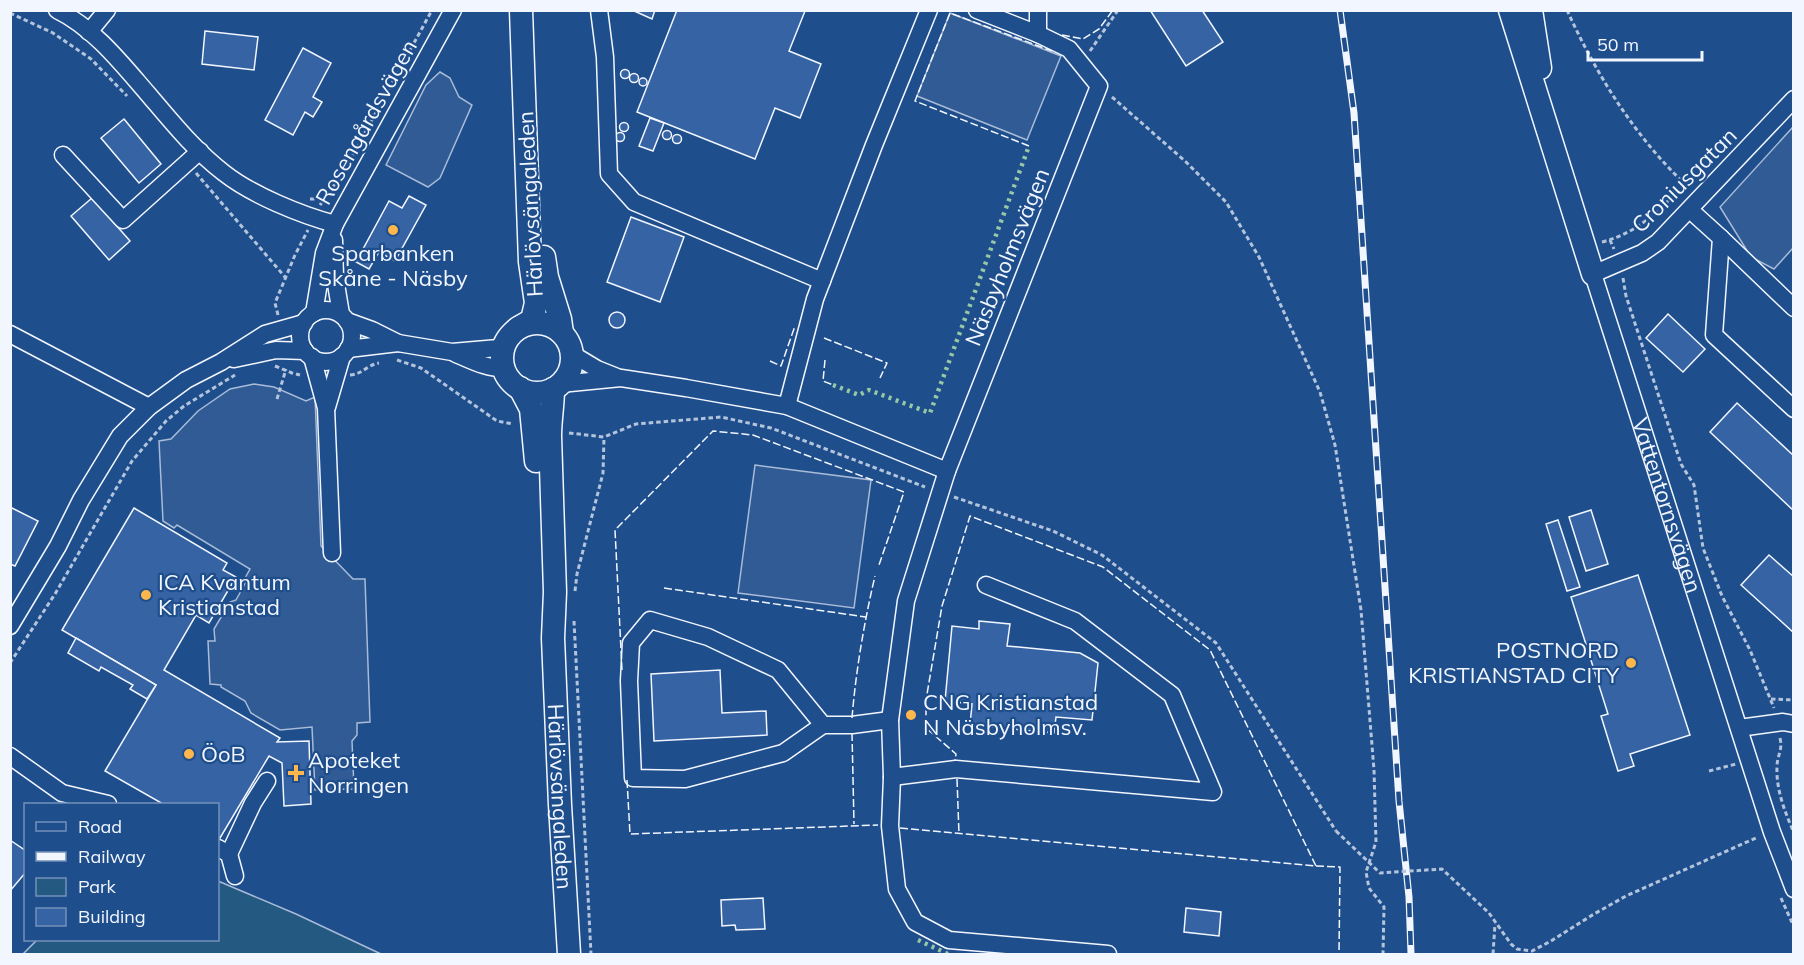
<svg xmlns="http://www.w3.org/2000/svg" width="1804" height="965" font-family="Mulish,sans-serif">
	<rect width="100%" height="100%" fill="#1f4e8c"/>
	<polygon fill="#245a82" stroke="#a8bbd7" stroke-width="1.5" points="218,881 296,914 381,954 23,954 37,940 218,940"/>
	<g fill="#305b95" stroke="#a8bbd7" stroke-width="1.5">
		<polygon points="950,13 1061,56 1027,140 917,96"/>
		<polygon points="440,72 450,78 459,97 472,105 440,178 428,187 386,165 426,85"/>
		<polygon points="1793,127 1793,248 1774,269 1751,257 1720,207"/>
		<polygon points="254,384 274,387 306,401 315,397 321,546 353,579 365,579 370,722 357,723 357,735 352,741 354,789 315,790 312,727 280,730 251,713 245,701 221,687 221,685 210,684 208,641 215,641 214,629 230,602 236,600 247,580 245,578 250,569 177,525 174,528 163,521 159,441 171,439 198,411 230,389"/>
		<polygon points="755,465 871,480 854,608 738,593"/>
	</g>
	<g fill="#3563a3" stroke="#f2f6ff" stroke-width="1.5">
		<polygon points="632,10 655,10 652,19"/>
		<polygon points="677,10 805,11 789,51 821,64 800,118 775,108 755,159 637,112"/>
		<polygon points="1150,10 1202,10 1223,42 1186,66"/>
		<polygon points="205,31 258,37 254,70 202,64"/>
		<polygon points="303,48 331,63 313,97 322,102 313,117 305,112 293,135 265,120"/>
		<circle cx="625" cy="74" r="4.5"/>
		<circle cx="634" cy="78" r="4.5"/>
		<circle cx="643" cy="82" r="4"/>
		<polygon points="650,118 664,123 653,151 639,146"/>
		<polygon points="124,119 161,164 139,183 101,138"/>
		<circle cx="624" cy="127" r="4.5"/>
		<circle cx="667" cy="135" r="4.5"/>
		<circle cx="620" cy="137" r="4.5"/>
		<circle cx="677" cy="139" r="4.5"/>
		<polygon points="409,196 426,205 395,261 379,252 369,269 356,262 389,201 402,208"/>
		<polygon points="92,198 130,241 109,260 71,216"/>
		<polygon points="631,217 684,237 660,302 607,282"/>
		<circle cx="617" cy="320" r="8"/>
		<polygon points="1668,314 1705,349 1683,372 1646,338"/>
		<polygon points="1737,403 1794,456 1794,511 1710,432"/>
		<polygon points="12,508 38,521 15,566 10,564 10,511"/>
		<polygon points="134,508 227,563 223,570 236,577 209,623 196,615 164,670 280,738 277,742 309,741 311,804 284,806 282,763 269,756 220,838 218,837 218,804 163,804 105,771 156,685 62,630"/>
		<polygon points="1591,510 1608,564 1586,571 1569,517"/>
		<polygon points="1558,520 1580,587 1567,591 1546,524"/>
		<polygon points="1769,555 1794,577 1794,633 1741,585"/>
		<polygon points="1638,575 1690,735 1630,754 1634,766 1618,771 1601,716 1608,714 1571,597"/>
		<polygon points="979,621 1010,624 1007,646 1080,653 1098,663 1092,720 1056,717 1054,733 970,725 972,704 945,701 952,626 979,629"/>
		<polygon points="76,638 156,685 147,699 130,689 133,685 101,667 99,671 68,653"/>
		<polygon points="720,670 722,713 766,711 767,735 654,741 651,674"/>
		<polygon points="10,840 26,851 26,872 10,891"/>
		<polygon points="763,898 765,929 736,930 735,925 722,926 721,900"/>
		<polygon points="1186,908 1221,912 1219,936 1184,932"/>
	</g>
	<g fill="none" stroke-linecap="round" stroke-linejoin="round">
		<g stroke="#f2f6ff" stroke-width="19">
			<g id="minor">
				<path d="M 57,10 C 94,28 122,64 148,94 C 171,121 195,151 224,173 C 252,195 301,215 335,224"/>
				<polyline points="599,10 605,57 609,174 634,202 822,281"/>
				<polyline points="1038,10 1038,34"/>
				<polyline points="89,32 107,10"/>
				<path id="s1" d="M 1794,99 L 1658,242 L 1642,253 L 1593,274 L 1772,832 L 1794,889"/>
				<polyline points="63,155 123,220 200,151"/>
				<polyline points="1690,210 1721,238 1714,335 1794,409"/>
				<polyline points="1721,238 1794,308"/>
				<polyline points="334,240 335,278 341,314"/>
				<circle cx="326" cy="336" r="26"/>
				<polyline points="314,313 324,253 335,224 453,10"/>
				<polyline points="347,321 372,330 398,343"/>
				<polyline points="10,334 149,407"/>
				<polyline points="348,349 398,343 452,352 498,348 511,334"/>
				<path d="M 456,354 C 471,360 487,369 504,368"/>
				<polyline points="572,354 597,369 617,377"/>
				<polyline points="312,357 326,408 332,553"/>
				<polyline points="234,359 276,350 305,351"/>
				<polyline points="560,384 621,378 686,388 787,406 947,471 906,601 890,720 892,777 890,826 897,889 915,922 949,940 1108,954"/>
				<polyline points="787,406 815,299 874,145 929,10"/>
				<polyline points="327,407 342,356"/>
				<polyline points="947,471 1099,86 1069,49 1038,34 977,10"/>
				<polyline points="10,626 58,546 81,500 120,436 149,407 186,380 221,362 265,334 304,323"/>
				<polyline points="823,725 778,670 708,637 650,620 631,643 629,681 633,778 685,779 783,753 823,725 852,725 890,720"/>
				<polyline points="1739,728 1783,722 1794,724"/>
				<polyline points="10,756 62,793 108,804"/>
				<polyline points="892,777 956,769 1213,792 1172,695 1075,621 986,585"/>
				<polyline points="218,848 229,854 235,876"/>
				<polyline points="229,854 253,803 267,781"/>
			</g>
		</g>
		<g stroke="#f2f6ff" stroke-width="25">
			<g id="major">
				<polyline points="1510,10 1593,274"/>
				<polyline points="1531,10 1540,68"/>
				<polyline points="544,257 547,277 560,319 562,333"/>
				<circle cx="537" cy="358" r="35"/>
				<polyline points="518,328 532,320 536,303 530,262 521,10"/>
				<polyline points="520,388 531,409 536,461"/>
				<path id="s2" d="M 553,389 C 553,405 550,420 550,436 L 555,592 L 553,638 L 560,805 L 569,954"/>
			</g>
		</g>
		<g stroke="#b3c4dc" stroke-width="3" stroke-dasharray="4.5 3" stroke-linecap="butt">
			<path d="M 1567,10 C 1596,74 1635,137 1686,185"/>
			<polyline points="10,13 53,33 91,59 127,96"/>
			<polyline points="1090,51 1118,10"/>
			<polyline points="1112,97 1185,161 1226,202 1259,257 1320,392 1335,445 1361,610 1374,770 1376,842 1366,872 1369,888 1384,907 1383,954"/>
			<polyline points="196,173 285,277"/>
			<polyline points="310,199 323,199"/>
			<polyline points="320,205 343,173 432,10"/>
			<polyline points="1610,240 1614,249"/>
			<path d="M 1602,242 C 1640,232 1659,210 1685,184"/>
			<polyline points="1623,278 1626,296 1681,464 1694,485 1703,548 1722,596 1750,650 1774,708"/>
			<polyline points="278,315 275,303 295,255 308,230"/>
			<polyline points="397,360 421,368 497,421 513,424"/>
			<polyline points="275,366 292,373 300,375"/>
			<path d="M 350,375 C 363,374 367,365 379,363"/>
			<polyline points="277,399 286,369"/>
			<polyline points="569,433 604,437 636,424 721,417 771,428 925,487"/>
			<polyline points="954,497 1053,531 1102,555 1216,643 1336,831"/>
			<polyline points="575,591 577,574 603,473 604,437"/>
			<polyline points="574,621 591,954"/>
			<polyline points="10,663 55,594 132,461 166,421 184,406 235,375"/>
			<polyline points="1771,699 1794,700"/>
			<path d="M 1780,738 C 1783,751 1777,755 1777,767 C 1776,790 1785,812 1794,833"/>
			<polyline points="1709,771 1736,764"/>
			<polyline points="1781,898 1794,927"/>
			<polyline points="1489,913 1511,944 1517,949 1532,951 1551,941 1594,914 1626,896 1758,837"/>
			<polyline points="1493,954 1495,924"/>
		</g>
		<use href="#minor" stroke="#1f4e8c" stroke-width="16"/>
		<use href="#major" stroke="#1f4e8c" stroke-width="22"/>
		<g stroke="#f2f6ff" stroke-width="7">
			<polyline id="rail" points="1340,10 1354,113 1399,801 1409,897 1411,954"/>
		</g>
		<use href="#rail" stroke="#1f4e8c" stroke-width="4.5" stroke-dasharray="14" stroke-linecap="butt"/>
		<polyline stroke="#b3c4dc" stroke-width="3" stroke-dasharray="4.5 3" stroke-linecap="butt" points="1336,831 1380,873 1442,869 1489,913"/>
		<g stroke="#97c8a6" stroke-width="4.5" stroke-dasharray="3 4.5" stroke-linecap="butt">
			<polyline points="833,385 859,395 869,390 930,413 1029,146"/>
			<polyline points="918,940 948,954"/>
		</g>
		<g stroke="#f2f6ff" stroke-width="1.5" stroke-dasharray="8 3" stroke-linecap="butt">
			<polyline points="1062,35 1083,39 1099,29 1113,10"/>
			<polyline points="1029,146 915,101 950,13 1052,51"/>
			<polyline points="824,338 887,363 880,378"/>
			<polyline points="825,360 823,381 833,385"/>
			<polyline points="770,361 781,366 795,326"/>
			<polyline points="664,588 866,617"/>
			<polyline points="622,670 615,530 713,431 753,435 904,492 879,565"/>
			<path d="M 852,718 C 856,670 864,623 875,576"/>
			<polyline points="852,733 854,824"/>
			<polyline points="957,779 959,834"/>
			<polyline points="627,780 630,834 878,825"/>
			<polyline points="900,828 1316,866 1210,650 1103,567 970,516 942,606 926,700 926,728 956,754 955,760"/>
			<polyline points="1316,866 1340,867 1339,954"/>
		</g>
	</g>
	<g fill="#ffb74d" stroke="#1f4e8c" stroke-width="2">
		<circle cx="393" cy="230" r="6"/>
		<circle cx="146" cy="595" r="6"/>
		<circle cx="1631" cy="663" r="6"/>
		<circle cx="911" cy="715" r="6"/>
		<circle cx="189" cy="754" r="6"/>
		<path d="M293 764h6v6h6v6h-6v6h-6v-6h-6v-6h6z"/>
	</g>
	<g text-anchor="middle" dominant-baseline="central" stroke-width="4.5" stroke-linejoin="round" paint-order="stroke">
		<g font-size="22" fill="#f2f6ff" stroke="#1f4e8c">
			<text transform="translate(366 122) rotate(-61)">Rosengårdsvägen</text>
			<text transform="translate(1684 180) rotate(-45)">Croniusgatan</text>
			<text transform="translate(530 204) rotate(-93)">Härlövsängaleden</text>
			<text transform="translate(1007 257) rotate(-68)">Näsbyholmsvägen</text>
			<text stroke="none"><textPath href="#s1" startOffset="513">Vattentornsvägen</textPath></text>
			<text stroke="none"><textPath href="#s2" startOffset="408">Härlövsängaleden</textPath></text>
		</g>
		<g font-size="22" fill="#f2f6ff" stroke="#1f4e8c" text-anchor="start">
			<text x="393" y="253" text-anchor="middle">Sparbanken<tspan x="393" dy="25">Skåne - Näsby</tspan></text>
			<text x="158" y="582">ICA Kvantum<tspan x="158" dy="25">Kristianstad</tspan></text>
			<text x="1619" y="650" text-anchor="end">POSTNORD<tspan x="1619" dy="25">KRISTIANSTAD CITY</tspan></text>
			<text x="923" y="702">CNG Kristianstad<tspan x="923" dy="25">N Näsbyholmsv.</tspan></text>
			<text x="201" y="754">ÖoB</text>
			<text x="308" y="760">Apoteket<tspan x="308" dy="25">Norringen</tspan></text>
		</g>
	</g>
	<rect width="1804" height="965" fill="none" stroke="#f2f6ff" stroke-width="24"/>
	<rect x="24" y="803" width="195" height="138" fill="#1f4e8c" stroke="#7391ba" stroke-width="1.5"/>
	<rect x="36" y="822" width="30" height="9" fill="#1f4e8c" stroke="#7391ba" stroke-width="1.5"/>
	<text x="78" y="833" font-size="18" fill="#f2f6ff">Road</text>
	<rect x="36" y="852" width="30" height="9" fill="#f2f6ff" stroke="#7391ba" stroke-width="1.5"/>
	<text x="78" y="863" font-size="18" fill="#f2f6ff">Railway</text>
	<rect x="36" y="878" width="30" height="18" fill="#245a82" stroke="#7391ba" stroke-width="1.5"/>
	<text x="78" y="893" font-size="18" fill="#f2f6ff">Park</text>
	<rect x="36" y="908" width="30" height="18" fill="#3563a3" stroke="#7391ba" stroke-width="1.5"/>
	<text x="78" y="923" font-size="18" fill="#f2f6ff">Building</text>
	<path d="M1588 51v9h114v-9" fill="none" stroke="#f2f6ff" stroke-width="3"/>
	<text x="1597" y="51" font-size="18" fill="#f2f6ff" stroke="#1f4e8c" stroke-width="4.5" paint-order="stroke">50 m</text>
</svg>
